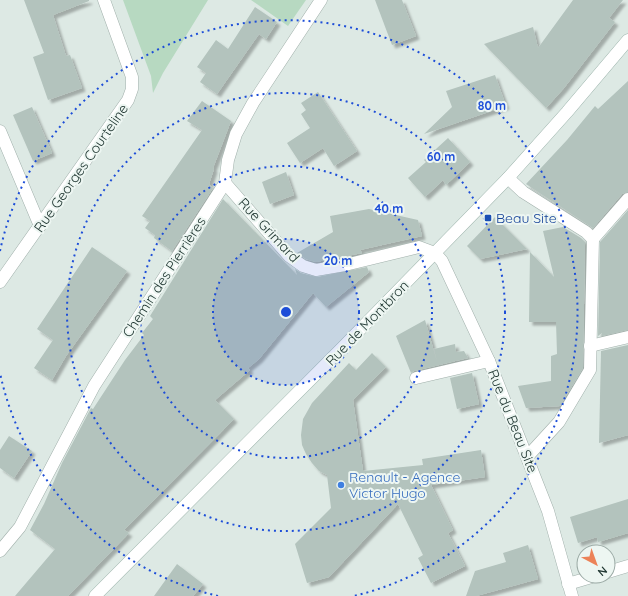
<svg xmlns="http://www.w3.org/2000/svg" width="628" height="596" font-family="Quicksand,sans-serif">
	<defs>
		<filter id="shadow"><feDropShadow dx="3.5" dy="3.5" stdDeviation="1" flood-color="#0004"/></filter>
	</defs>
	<rect width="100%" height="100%" fill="#dde9e4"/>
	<g fill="#b7d9c1">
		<polygon points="123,0 208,0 163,73 153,93 151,76"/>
		<polygon points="251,0 306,0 288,26"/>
	</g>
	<g fill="#b3c3bd" filter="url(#shadow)">
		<polygon points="24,0 89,0 89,1 53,15 66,56 70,55 82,88 48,100 33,57 44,53"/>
		<polygon points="375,0 402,0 416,36 392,45"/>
		<polygon points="573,0 623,0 609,18 615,22 564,88 546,108 484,44 533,27 538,48"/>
		<polygon points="255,7 277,22 266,39 259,34 217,94 200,82 206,73 197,67 216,40 228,49"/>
		<polygon points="495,75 506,106 424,134 452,107 446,91"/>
		<polygon points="628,81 628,192 622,194 593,228 526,184 567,140 595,106 598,109"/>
		<polygon points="318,92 357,151 334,166 323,148 300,163 287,143 310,128 301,114 306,110 301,103"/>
		<polygon points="202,101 231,121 213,168 214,169 209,184 213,188 172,251 154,238 155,235 145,228 150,221 142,216 202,130 187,121"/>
		<polygon points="32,107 52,153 33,161 13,115"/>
		<polygon points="448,138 470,162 446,185 443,180 425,197 408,178 426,162 424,160"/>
		<polygon points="286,172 294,195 270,204 262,182"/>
		<polygon points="223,199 297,275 295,269 301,273 317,277 367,267 369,272 326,307 313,293 259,359 248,368 250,370 215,400 234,419 124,530 129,533 68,596 15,596 55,549 30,530 44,504 62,463 91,408 93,409 125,360 144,335 142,333 153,319 150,316"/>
		<polygon points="369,209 418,220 422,236 360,250 362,253 316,262 306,259 297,253 333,232 330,216"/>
		<polygon points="628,210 628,330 602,336 602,333 598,336 600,242"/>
		<polygon points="495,217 527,249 480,259 467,246"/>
		<polygon points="563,227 581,238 585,242 583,368 560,406 526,408 518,386 551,381 551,356 557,354 556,322 529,322 530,252 554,277 543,231"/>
		<polygon points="92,247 127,271 66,356 52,380 34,368 53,340 37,329"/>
		<polygon points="425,320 437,362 434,349 455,344 456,352 464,351 468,358 414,371 411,373 396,336"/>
		<polygon points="628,345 628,435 599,443 601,351"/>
		<polygon points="372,353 386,367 353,400 363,471 423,465 422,459 481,450 485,477 431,485 453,530 448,533 465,566 431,583 418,558 423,555 398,504 329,577 307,583 295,544 331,508 327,475 319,471 312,463 306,454 302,445 301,435 303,419 312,403 349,363 356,370"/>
		<polygon points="472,373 479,404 457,409 450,378"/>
		<polygon points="9,436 32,451 14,478 0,468 0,450"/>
		<polygon points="628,499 628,533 598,542 597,537 578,543 570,517"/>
		<polygon points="528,545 538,579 476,596 466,596 475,571 506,562 503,553"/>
		<polygon points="177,564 203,584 193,596 154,596"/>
	</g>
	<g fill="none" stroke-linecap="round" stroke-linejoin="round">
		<g stroke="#a1b0ab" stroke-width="13">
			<g id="lane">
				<polyline points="225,183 289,256 303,266 316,270 345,265 419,247 435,253"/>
				<polyline points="416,378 489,361"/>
				<polyline points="0,551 20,527 94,386 225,183 228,160 236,134 253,103 321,0"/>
			</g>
		</g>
		<g stroke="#a1b0ab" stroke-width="13">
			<g id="street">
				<polyline points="0,131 40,226"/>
				<polyline points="508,178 523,192 586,232 593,239 590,370 559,422 527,457"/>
				<polyline points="593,239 628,199"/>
				<polyline points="435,253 442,261 489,361 548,511 572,596"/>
				<polyline points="0,282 128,100 132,89 132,77 104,0"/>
				<polyline points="590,346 628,337"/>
				<polyline points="608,572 628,566"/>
				<polyline points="568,584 595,576"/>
			</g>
		</g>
		<g stroke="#9db4ac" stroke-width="13">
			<polyline id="secondary" points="95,596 342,348 508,178 567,112 628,40"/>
		</g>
		<use href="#lane" stroke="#fff" stroke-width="12"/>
		<use href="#street" stroke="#fff" stroke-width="12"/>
		<use href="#secondary" stroke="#fff" stroke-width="12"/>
	</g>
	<circle cx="286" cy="312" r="73" fill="#1d4ed8" fill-opacity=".12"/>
	<g fill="none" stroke="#1d4ed8" stroke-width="2" stroke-dasharray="2 4">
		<circle cx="286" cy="312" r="73"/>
		<circle cx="286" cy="312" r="146"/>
		<circle cx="286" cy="312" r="219"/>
		<path d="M218 596A292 292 0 0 1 0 373M0 251A292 292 0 1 1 354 596"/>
	</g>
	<rect fill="#1a4fb4" stroke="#edf6f2" stroke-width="1.5" x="484" y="214" width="8" height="8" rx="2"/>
	<circle fill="#3f7fe0" stroke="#edf6f2" stroke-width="1.5" cx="341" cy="485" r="4"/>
	<g text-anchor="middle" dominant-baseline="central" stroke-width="4" stroke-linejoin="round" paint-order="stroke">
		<g font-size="14" fill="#203732" stroke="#edf6f2">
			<text transform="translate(81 168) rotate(-55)">Rue Georges Courteline</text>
			<text transform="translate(269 230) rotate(47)">Rue Grimard</text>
			<text transform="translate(164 277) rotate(-57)">Chemin des Pierrières</text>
			<text transform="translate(367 323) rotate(-46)">Rue de Montbron</text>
			<text transform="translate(513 421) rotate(68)">Rue du Beau Site</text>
		</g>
		<g font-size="14" fill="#164399" stroke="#edf6f2" text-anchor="start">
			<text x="496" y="218">Beau Site</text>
		</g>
		<g font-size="14" fill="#366cbe" stroke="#edf6f2" text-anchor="start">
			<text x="349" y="477">Renault - Agence<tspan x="349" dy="16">Victor Hugo</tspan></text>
		</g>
	</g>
	<circle cx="286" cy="312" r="6" fill="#1d4ed8" stroke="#edf6f2" stroke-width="2"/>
	<g font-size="12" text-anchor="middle" font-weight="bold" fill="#1d4ed8" stroke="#edf6f2" stroke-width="4" stroke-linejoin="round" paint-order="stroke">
		<text x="492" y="110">80 m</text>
		<text x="441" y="161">60 m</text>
		<text x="389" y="213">40 m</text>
		<text x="338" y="265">20 m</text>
	</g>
	<g transform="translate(596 564) rotate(139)"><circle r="19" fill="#edf6f2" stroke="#9baaa5"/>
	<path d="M0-3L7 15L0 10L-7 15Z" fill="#ec8258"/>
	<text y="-6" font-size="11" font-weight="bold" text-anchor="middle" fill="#203732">N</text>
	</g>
</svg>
